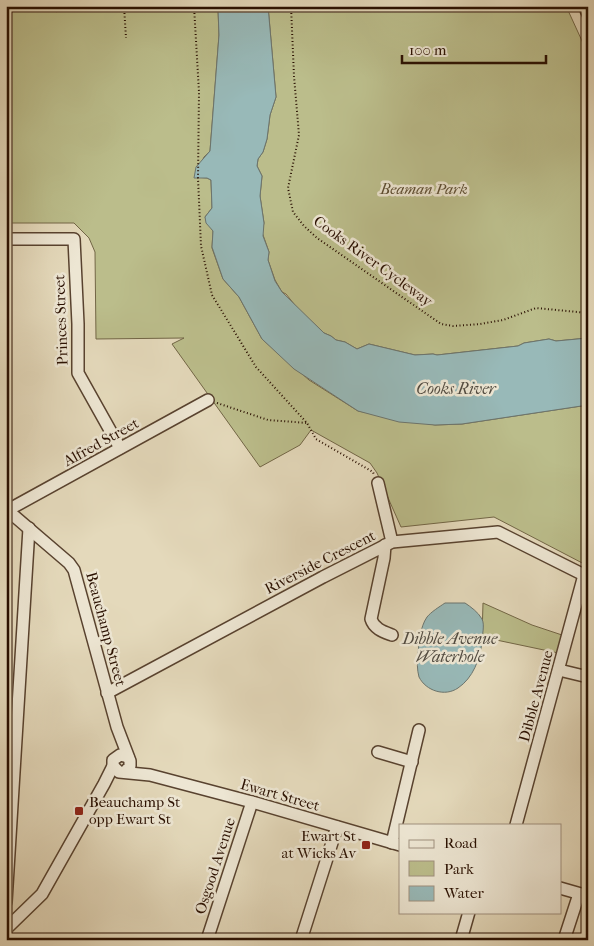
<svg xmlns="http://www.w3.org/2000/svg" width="594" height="946" font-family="'IM FELL French Canon',serif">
	<rect width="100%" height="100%" fill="#e4d9bb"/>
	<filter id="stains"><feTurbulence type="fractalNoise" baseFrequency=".004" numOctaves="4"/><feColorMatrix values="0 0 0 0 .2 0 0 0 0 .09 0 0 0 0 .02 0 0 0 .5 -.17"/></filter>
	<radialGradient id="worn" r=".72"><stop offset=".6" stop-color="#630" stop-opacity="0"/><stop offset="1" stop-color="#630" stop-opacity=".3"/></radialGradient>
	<g fill="#bbbd8b" stroke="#726646">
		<polygon points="6,6 217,6 218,9 219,35 210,151 204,157 195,177 207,178 211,180 212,208 205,217 213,231 212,248 223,279 239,297 262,339 309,380 358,411 435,425 462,424 588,405 588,566 494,517 401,527 377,473 370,463 311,430 300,445 260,467 172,344 184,338 96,339 95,252 89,238 74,223 6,223"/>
		<polygon points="268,6 566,6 588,54 588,338 556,341 549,339 524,343 518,346 437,355 433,354 415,355 369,344 357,349 345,342 336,340 331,336 324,333 298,309 286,294 282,292 275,280 268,260 269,252 262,232 264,223 260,196 262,176 257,166 258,159 263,152 267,139 270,115 276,97"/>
		<polygon points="483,603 532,625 568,637 563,654 482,637"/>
	</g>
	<g fill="#98b9b8" stroke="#6c756e">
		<polygon points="217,6 268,6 276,97 270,115 267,139 263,152 258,159 257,166 262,176 260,196 264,223 263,236 269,252 268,260 275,281 282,292 324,333 331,336 336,340 345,342 357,349 369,344 415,355 433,354 437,355 518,346 524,343 549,339 556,341 588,338 588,405 462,424 435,425 399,422 358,411 294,369 262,339 239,297 223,279 212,247 213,231 206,223 205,217 212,208 211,180 207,178 194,178 196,167 210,151 219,35 218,9"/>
		<path d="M 445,603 L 465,603 C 471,607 478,612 482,619 C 485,625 482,635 482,642 C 480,659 473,678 458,688 C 445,697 426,691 419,677 C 417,670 417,661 418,654 C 419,643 420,627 427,617 C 431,612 439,607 445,603 Z"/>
	</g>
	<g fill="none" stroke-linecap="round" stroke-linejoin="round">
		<g stroke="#58422f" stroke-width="14">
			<g id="minor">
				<polyline points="584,6 588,14"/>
				<polyline points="6,239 74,239 78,324 78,373 120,448"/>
				<polyline points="378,483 392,542"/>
				<polyline points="6,509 69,563 74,570 117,727 130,761 130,766 125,772"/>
				<polyline points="8,510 208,400"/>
				<path d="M 385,545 L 384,558 L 371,619 C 374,629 384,632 392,635"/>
				<polyline points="559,670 588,677"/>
				<polyline points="107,693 323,577 392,542 498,532 588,577"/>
				<polyline points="378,752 412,762"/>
				<polyline points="113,766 119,772 150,775 252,802 400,845"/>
				<polyline points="516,825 584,575"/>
				<polyline points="392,843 419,730"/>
				<polyline points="560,888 588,896"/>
				<polyline points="6,902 29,528"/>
				<polyline points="6,929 42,894 104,784 113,766 113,760 120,755 128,757"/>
				<polyline points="207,940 252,802"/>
				<polyline points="301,940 337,827"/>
				<polyline points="461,940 469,912"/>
				<polyline points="564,940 579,894"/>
			</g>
		</g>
		<g stroke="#290f00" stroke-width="2" stroke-dasharray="1 2.5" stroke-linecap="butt">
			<polyline points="124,6 126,38"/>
			<polyline points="194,6 199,92 198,178 201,246 212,295 256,367 307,423 316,439 373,472 374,475"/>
			<polyline points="291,6 294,76 299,135 288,188 293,212 304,226 317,238 441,324 453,326 480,324 503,320 536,308 588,313"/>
			<polyline points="56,12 57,6"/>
			<polyline points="217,403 268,420 307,423"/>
		</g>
		<use href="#minor" stroke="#ede6d3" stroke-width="11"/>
	</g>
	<g fill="#8f2418" stroke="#ede6d3" stroke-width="2">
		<rect x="74" y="806" width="10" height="10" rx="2.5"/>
		<rect x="361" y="840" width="10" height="10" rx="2.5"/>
	</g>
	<g text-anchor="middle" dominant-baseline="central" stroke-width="5" stroke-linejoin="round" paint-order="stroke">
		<g font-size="15" font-style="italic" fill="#5c4c31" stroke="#ede6d3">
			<text x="424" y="189">Beaman Park</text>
		</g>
		<g font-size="15" fill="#290f00" stroke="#ede6d3">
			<text transform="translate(373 261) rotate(36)">Cooks River Cycleway</text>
			<text transform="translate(61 320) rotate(-92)">Princes Street</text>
			<text transform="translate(101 442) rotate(-29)">Alfred Street</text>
			<text transform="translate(320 562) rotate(-27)">Riverside Crescent</text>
			<text transform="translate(106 629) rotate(75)">Beauchamp Street</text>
			<text transform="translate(536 696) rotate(-75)">Dibble Avenue</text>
			<text transform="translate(280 795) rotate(16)">Ewart Street</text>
			<text transform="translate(215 866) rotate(-72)">Osgood Avenue</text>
		</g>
		<g font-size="15" fill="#290f00" stroke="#ede6d3" text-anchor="start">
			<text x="89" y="802">Beauchamp St<tspan x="89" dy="17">opp Ewart St</tspan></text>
			<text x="356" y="836" text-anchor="end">Ewart St<tspan x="356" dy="17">at Wicks Av</tspan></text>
		</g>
		<g font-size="16" font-style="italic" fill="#504a40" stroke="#ede6d3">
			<text x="456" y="388">Cooks River</text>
			<text x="450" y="638">Dibble Avenue<tspan x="450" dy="18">Waterhole</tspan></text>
		</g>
	</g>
	<rect width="594" height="946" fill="none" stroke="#e4d9bb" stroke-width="25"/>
	<rect x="8" y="8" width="579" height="931" fill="none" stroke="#290f00" stroke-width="2.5"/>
	<rect x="12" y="12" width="569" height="921" fill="none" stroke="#290f00"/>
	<rect x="399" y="824" width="162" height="90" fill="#ede6d3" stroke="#9f907f"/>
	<rect x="409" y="840" width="25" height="8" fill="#ede6d3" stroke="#9f907f"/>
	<text x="444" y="848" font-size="15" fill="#290f00">Road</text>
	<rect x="409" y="861" width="25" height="15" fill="#bbbd8b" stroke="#9f907f"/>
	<text x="444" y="874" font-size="15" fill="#290f00">Park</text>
	<rect x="409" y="886" width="25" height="15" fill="#98b9b8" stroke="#9f907f"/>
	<text x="444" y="898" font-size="15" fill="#290f00">Water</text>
	<path d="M402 55v8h144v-8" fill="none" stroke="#290f00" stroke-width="2.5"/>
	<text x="409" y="55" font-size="15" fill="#290f00" stroke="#ede6d3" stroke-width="4" paint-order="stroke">100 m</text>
	<rect width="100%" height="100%" filter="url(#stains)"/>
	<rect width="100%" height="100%" fill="url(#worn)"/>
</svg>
